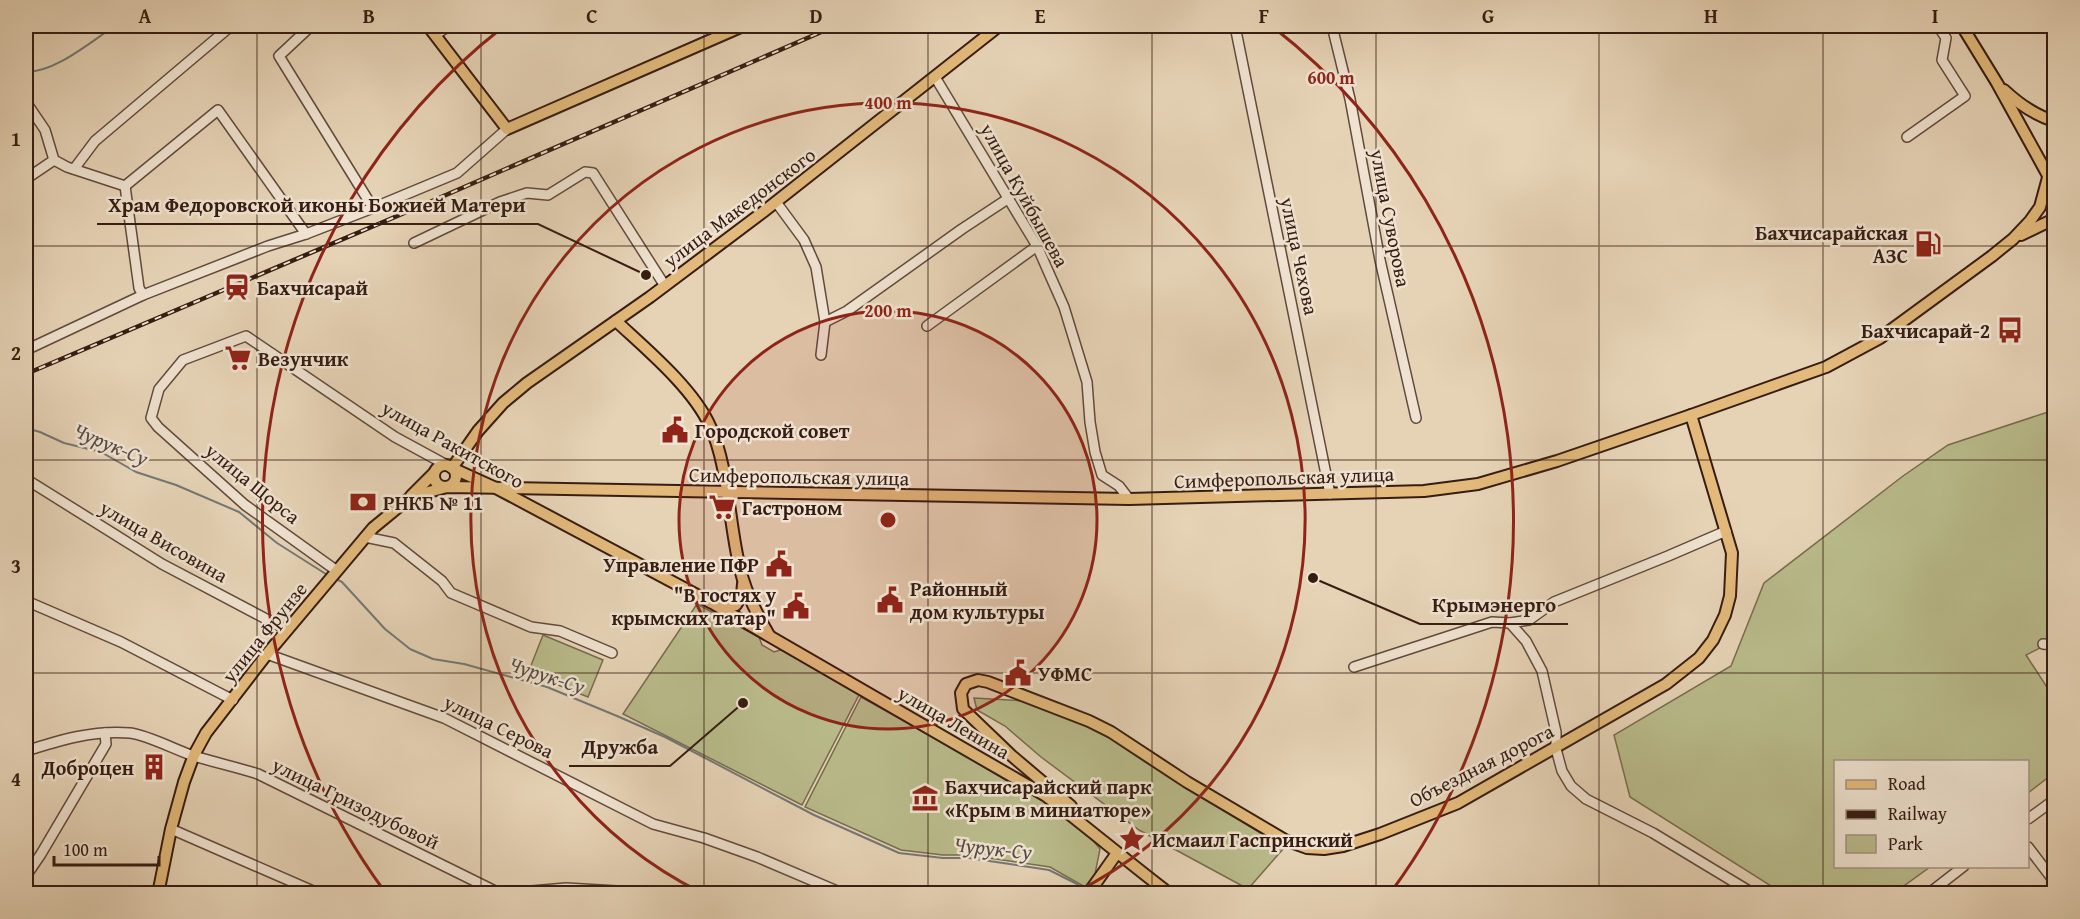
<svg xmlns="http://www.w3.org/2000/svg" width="2080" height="919" font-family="'Gentium Book Plus',serif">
	<rect width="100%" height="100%" fill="#e6d3b6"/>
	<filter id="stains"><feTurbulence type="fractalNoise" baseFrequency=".00333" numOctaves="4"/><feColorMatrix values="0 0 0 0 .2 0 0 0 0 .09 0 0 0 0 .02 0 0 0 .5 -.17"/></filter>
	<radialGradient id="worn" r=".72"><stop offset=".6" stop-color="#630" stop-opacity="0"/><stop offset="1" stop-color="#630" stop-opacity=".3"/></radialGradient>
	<g fill="#b9bb8b" stroke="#786c4f" stroke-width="1.5">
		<polygon points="2054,410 2054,641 2026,655 2054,698 2054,773 2028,793 2028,762 1836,762 1836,866 1930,867 1894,893 1782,893 1630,797 1614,735 1731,666 1764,583 1903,476 1948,445"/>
		<polygon points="697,604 759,637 762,645 774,652 783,649 861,691 802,805 623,714"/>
		<polygon points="543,635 603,660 588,697 528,673"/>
		<path d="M 861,697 C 900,719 939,740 978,762 C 1020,786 1070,809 1100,849 L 1095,874 L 1085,887 L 1050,867 L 968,855 L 943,855 L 901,850 L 805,807 Z"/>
		<polygon points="974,698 1025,701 1092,726 1284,848 1248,889 1139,830 1041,757 1005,726 977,710"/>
	</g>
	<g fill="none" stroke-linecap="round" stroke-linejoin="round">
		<g stroke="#737877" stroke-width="2">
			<path d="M 26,72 C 56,72 90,42 115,26"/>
			<polyline points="26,428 40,432 64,443 101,452 136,472 176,485 239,512 277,543 329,576"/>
			<polyline points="334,578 342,582 385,629 410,649 433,659 464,664 547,687 617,716 665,737 814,815 899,853 943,858 969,858 1049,870 1077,884 1086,892"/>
		</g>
		<g stroke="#624a3c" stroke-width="12">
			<g id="minor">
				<polyline points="311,26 279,56 373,208"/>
				<polyline points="1235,26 1330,494"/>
				<polyline points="1332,26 1350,99 1380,260 1416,418"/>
				<polyline points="435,35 449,26"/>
				<polyline points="935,77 1037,246 1064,307 1087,382 1090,422 1095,452 1102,475 1119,486 1129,499"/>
				<polyline points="26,102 45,130 54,160 67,167 125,186 218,110 306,234"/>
				<polyline points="1907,137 1965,96 1942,60 1946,38 1938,26"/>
				<polyline points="74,169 95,141 231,26"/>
				<polyline points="26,179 54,160"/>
				<polyline points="125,186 139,288 143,295 268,246 306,234 373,208 457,173 507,129"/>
				<polyline points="776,202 804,240 816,267 825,322 821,355"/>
				<polyline points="414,243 500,202 527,193 548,195 585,172 593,173 665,286"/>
				<polyline points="825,322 847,311 962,229 1009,198"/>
				<polyline points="927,326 1037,246"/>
				<polyline points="26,350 143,295"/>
				<polyline points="26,479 162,564 287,630"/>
				<polyline points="365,537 394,543 442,581 451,593 531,627 560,631 612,653"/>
				<polyline points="337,571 245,505 158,427 151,418 159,389 183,360 246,336 395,437 452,468"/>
				<polyline points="26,601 121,642 233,700"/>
				<polyline points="1510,623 1526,641 1542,671 1556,732 1556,749 1562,771 1571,786 1586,799 1653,833 1754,894"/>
				<polyline points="2043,644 2054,645"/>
				<polyline points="267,654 444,718 653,824 704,838 757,857 844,894"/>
				<polyline points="1354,667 1492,622 1510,623 1529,620 1554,602 1668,556 1726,531"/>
				<path d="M 26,751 C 60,740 93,730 130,733 C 147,735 174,749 191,755 C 213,762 236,767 258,774 L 499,893"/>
				<polyline points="2028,819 2054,800"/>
				<polyline points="171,829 320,894"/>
				<polyline points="2028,847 2054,881"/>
				<polyline points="26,876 41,854 106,744 105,733"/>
				<polyline points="497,894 566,888 668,894"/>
				<polyline points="1928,894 1964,866"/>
			</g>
		</g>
		<g stroke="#361d13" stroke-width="14">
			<g id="major">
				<polyline points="428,26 507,129 743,26"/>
				<path d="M 999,26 L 763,212 L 650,297 L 527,383 L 503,403 L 478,431 L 452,468 L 496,488 L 712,603 L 1046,796 C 1088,828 1128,862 1170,894"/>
				<polyline points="1962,26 1997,83 2050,179"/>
				<path d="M 2004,90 C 2019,104 2034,115 2054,121"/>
				<polyline points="2054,155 2050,170 2054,184"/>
				<polyline points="2021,235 2054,219"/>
				<path d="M 616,321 C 646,349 693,388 710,426 C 728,464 729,522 739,564 C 744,590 756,613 769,635"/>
				<circle cx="445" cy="476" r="11"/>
				<polyline points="411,496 434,473"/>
				<polyline points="718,605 727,607 736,605 742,595 743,584"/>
				<polyline points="1071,806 1012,756 963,709 961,693 966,684 978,680 988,682 1089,721 1111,732 1187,782 1285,840 1307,848 1324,849 1343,846 1380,834 1458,803 1666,684 1699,658 1713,640 1725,615 1730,596 1732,553 1691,415"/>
				<polyline points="158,894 171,829 184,782 194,755 206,733 267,654 373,528 407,500 421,494 447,487 1129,499 1424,491 1478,484 1557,461 1691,415 1826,367 1880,338 1992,256 2013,239 2030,221 2040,207 2050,170"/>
				<polyline points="1088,894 1117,853"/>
			</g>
		</g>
		<use href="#minor" stroke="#efe2d0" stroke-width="9"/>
		<use href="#major" stroke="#e3ba7b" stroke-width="10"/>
		<g stroke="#361d13" stroke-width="4.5">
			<polyline id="rail" points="26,374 416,208 835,26"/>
		</g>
		<use href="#rail" stroke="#efe2d0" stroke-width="2" stroke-dasharray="7" stroke-linecap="butt"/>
	</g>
	<path fill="none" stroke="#361d13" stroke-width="1.5" stroke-opacity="0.55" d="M 257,26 L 257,894M 481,26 L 481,894M 704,26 L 704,894M 928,26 L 928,894M 1152,26 L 1152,894M 1376,26 L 1376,894M 1599,26 L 1599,894M 1823,26 L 1823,894M 26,246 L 2054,246M 26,460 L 2054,460M 26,673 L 2054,673"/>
	<circle cx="888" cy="520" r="209" fill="#8f2418" fill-opacity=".12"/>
	<g fill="none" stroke="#8f2418" stroke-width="3">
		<circle cx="888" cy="520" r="209"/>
		<path d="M702 893A417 417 0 1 1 1074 893"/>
		<path d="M385 892A626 626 0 0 1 503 27M1273 27A626 626 0 0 1 1391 892"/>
	</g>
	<defs>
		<g id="fuel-bare" transform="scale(2.07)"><path d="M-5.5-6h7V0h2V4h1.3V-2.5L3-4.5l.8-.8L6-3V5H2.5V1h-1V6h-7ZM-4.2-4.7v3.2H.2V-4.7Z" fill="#8f2418" stroke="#efe2d0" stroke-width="2.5" paint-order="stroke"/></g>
		<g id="station-bare" transform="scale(2.07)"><path d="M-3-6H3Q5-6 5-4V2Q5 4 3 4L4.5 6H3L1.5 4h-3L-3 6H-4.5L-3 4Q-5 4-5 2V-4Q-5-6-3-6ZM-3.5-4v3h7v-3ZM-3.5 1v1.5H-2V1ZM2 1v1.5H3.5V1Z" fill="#8f2418" stroke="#efe2d0" stroke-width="2.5" paint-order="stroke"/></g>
		<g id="bus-bare" transform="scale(2.07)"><path d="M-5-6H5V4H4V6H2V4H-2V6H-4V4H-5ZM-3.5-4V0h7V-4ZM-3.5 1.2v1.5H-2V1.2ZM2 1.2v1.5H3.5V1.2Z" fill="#8f2418" stroke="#efe2d0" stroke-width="2.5" paint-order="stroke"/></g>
		<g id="supermarket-bare" transform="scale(2.07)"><path d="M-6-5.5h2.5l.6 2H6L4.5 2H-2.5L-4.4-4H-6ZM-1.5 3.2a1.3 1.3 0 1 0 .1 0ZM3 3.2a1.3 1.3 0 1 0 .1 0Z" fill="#8f2418" stroke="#efe2d0" stroke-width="2.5" paint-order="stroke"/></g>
		<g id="civic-bare" transform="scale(2.07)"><path d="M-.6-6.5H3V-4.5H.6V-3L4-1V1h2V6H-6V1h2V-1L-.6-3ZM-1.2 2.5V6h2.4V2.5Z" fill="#8f2418" stroke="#efe2d0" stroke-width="2.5" paint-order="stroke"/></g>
		<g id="bank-bare" transform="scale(2.07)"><path d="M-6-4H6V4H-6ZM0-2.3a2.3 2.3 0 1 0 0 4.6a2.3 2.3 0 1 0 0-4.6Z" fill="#8f2418" stroke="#efe2d0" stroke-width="2.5" paint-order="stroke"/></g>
		<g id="building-bare" transform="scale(2.07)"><path d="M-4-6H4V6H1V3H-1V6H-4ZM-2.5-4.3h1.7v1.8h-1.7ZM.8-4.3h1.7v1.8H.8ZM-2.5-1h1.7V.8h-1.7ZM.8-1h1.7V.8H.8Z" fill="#8f2418" stroke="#efe2d0" stroke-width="2.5" paint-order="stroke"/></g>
		<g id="museum-bare" transform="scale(2.07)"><path d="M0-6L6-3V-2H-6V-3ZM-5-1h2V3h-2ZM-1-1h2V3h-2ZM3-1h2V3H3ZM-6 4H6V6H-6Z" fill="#8f2418" stroke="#efe2d0" stroke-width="2.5" paint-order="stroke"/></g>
		<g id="sight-bare" transform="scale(2.07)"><path d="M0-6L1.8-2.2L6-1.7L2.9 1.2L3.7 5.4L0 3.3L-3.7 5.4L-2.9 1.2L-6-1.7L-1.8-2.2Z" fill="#8f2418" stroke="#efe2d0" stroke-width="2.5" paint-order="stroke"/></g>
	</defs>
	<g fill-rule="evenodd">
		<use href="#fuel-bare" x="1928" y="244"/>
		<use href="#station-bare" x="237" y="287"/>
		<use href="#bus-bare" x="2010" y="330"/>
		<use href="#supermarket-bare" x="238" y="358"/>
		<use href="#civic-bare" x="675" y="430"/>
		<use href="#bank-bare" x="363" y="502"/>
		<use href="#supermarket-bare" x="722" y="507"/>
		<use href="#civic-bare" x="779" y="564"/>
		<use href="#civic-bare" x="890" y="600"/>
		<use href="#civic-bare" x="796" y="606"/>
		<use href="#civic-bare" x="1018" y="673"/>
		<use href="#building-bare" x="154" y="767"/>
		<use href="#museum-bare" x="925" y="798"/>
		<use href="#sight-bare" x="1132" y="839"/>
	</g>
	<g text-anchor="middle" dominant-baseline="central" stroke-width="5" stroke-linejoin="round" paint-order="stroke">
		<g font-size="20" fill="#361d13" stroke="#efe2d0">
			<text transform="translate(1025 195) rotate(61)">улица Куйбышева</text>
			<text transform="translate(739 207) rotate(-37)">улица Македонского</text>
			<text transform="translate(1391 218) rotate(79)">улица Суворова</text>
			<text transform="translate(1300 256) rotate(78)">улица Чехова</text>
			<text transform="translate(453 444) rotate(29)">улица Ракитского</text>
			<text transform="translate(799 476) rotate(1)">Симферопольская улица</text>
			<text transform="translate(1284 477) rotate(-2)">Симферопольская улица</text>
			<text transform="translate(253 483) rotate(39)">улица Щорса</text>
			<text transform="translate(164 541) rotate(30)">улица Висовина</text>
			<text transform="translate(264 632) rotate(-51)">улица Фрунзе</text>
			<text transform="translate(954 722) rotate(30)">улица Ленина</text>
			<text transform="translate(499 726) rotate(26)">улица Серова</text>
			<text transform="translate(1481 765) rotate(-27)">Объездная дорога</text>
			<text transform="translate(356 803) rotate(26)">улица Гризодубовой</text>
		</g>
		<g font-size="20" font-weight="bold" fill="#361d13" stroke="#efe2d0" text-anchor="start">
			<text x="1908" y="232" text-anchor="end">Бахчисарайская<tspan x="1908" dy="23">АЗС</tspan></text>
			<text x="257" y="287">Бахчисарай</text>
			<text x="1990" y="330" text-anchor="end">Бахчисарай-2</text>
			<text x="258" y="358">Везунчик</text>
			<text x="695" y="430">Городской совет</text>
			<text x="383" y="502">РНКБ № 11</text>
			<text x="742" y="507">Гастроном</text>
			<text x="759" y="564" text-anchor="end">Управление ПФР</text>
			<text x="910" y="588">Районный<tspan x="910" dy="23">дом культуры</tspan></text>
			<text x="776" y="594" text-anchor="end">"В гостях у<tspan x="776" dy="23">крымских татар"</tspan></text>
			<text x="1038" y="673">УФМС</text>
			<text x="134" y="767" text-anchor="end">Доброцен</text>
			<text x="945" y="786">Бахчисарайский парк<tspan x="945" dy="23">«Крым в миниатюре»</tspan></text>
			<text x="1152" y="839">Исмаил Гаспринский</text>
		</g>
		<g font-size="21" font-style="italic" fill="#554b45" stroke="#efe2d0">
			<text transform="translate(111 444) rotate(23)">Чурук-Су</text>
			<text transform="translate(547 675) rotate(18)">Чурук-Су</text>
			<text transform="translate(993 848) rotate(6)">Чурук-Су</text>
		</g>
	</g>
	<circle cx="888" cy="520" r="9" fill="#8f2418" stroke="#efe2d0" stroke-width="3"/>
	<g font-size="18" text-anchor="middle" font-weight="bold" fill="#8f2418" stroke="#efe2d0" stroke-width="5" stroke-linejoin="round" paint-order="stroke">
		<text x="1331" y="84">600 m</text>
		<text x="888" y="109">400 m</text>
		<text x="888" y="317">200 m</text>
	</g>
	<path fill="none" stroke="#361d13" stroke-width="2" d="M646 275L538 224H97M1313 578L1420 624H1568M743 703L670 766H569"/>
	<g fill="#361d13" stroke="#efe2d0" stroke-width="2">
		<circle cx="646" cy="275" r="6"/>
		<circle cx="1313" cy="578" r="6"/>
		<circle cx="743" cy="703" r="6"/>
	</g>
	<g font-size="21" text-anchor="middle" font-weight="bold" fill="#361d13" stroke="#efe2d0" stroke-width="5" stroke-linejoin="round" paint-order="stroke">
		<text x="317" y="212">Xрам Федоровской иконы Божией Матери</text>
		<text x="1494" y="612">Крымэнерго</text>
		<text x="620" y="754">Дружба</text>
	</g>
	<rect width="2080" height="919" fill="none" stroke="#e6d3b6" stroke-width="66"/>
	<rect x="1834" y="760" width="195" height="108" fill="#efe2d0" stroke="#a59384" stroke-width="1.5"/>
	<rect x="1846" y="780" width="30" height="9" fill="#e3ba7b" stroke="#a59384" stroke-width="1.5"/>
	<text x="1888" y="790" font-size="18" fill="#361d13">Road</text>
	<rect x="1846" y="810" width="30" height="9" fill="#361d13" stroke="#a59384" stroke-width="1.5"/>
	<text x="1888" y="820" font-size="18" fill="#361d13">Railway</text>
	<rect x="1846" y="835" width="30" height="18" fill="#b9bb8b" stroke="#a59384" stroke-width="1.5"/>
	<text x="1888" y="850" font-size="18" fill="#361d13">Park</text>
	<path d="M54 856v9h105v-9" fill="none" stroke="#361d13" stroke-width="3"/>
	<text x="63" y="856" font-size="18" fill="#361d13" stroke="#efe2d0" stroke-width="4.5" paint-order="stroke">100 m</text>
	<rect x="33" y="33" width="2014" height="853" fill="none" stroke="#361d13" stroke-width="2"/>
	<g font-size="20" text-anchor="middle" font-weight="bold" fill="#361d13">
		<text x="145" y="23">A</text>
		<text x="369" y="23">B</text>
		<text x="592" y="23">C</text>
		<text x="816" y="23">D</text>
		<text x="1040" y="23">E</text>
		<text x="1264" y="23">F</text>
		<text x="1488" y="23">G</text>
		<text x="1711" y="23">H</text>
		<text x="1935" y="23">I</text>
		<text x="16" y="146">1</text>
		<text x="16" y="360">2</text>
		<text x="16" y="573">3</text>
		<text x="16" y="786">4</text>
	</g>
	<rect width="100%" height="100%" filter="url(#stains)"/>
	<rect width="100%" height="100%" fill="url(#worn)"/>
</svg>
